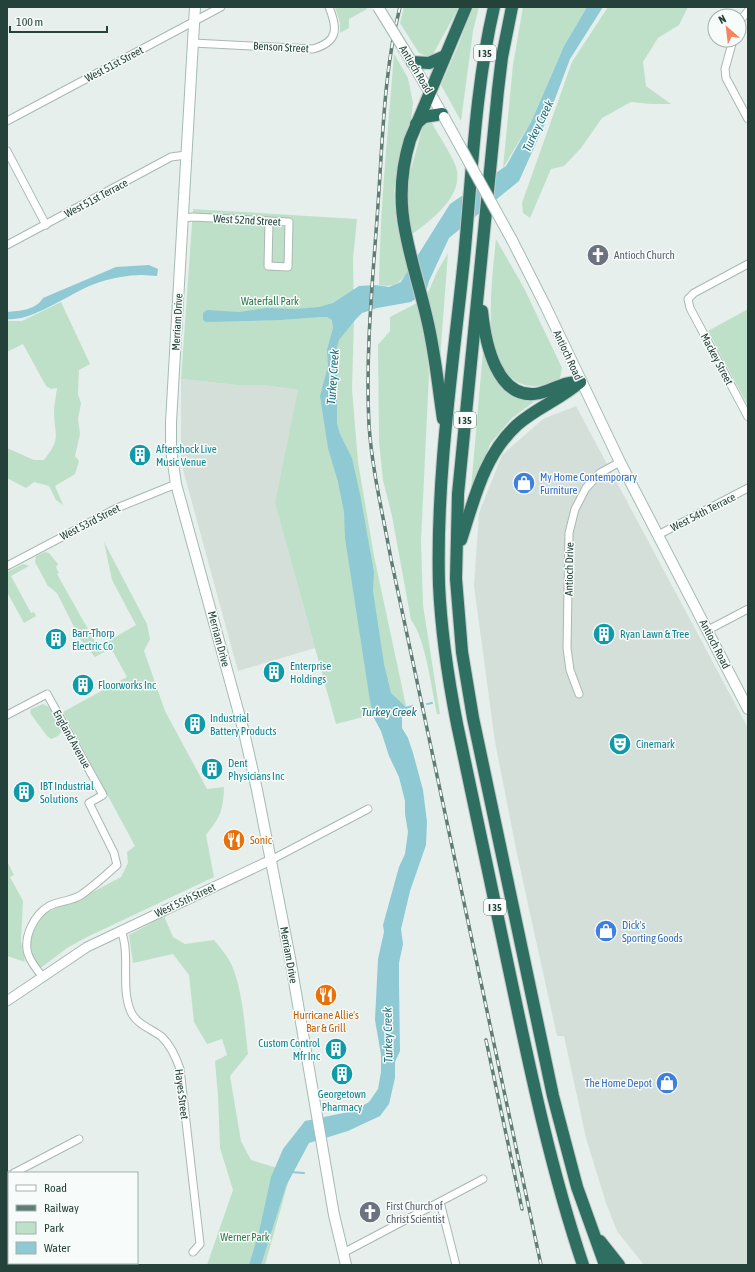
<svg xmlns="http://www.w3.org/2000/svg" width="755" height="1272" font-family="'Asap Condensed',sans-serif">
	<rect width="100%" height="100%" fill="#e6efeb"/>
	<g fill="#d4dfda">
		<polygon points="181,379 237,385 263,385 299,390 276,506 315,648 238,671 181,462"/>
		<polygon points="576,406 748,728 748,1265 644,1265 617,1231 606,1203 586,1138 564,1036 557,1036 517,854 495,742 474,586 479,513 502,455 543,419"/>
	</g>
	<g fill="#bfe0c8">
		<polygon points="335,7 366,7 367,9 349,19 349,28 340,33 340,23"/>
		<polygon points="404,7 459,7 432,56 429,57 419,53 400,23"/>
		<polygon points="473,7 479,7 473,31 461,121 441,85 458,46"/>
		<polygon points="523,7 587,7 564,46 532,120 503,168 513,65"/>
		<polygon points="608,7 688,7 679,25 658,38 643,62 646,86 671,104 651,104 631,102 602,118 581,148 564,166 551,169 530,218 523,213 522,203 572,62"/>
		<path d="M 394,54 L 408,78 L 413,103 L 411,120 L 401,148 L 394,191 L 397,224 L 409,271 C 400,283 394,288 379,285 C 380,208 388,131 394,54 Z"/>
		<path d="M 431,121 C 438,135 451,153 456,167 C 465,196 431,220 411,235 L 407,211 L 409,176 L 423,126 Z"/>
		<polygon points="193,209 357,219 353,259 354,319 352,389 358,462 374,556 406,706 336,724 275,503 298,390 263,385 237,385 181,379"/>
		<path d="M 496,239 L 524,288 L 562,368 L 560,378 C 523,399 500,377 491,340 C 490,334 491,327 491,321 C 490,294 493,267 496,239 Z"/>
		<polygon points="448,253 440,359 438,358 434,321 427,295 437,272"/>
		<path d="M 61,302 L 90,364 L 79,370 L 78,394 L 81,403 L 78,419 L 80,434 L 75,456 L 79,461 L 75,474 L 55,486 L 63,505 L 56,500 L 49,486 L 34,482 L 26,488 L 7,478 L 7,448 L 34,460 L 44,460 C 61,438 55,438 54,413 C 54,405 56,396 57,388 L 51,389 L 46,386 L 23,344 L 7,352 L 7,321 L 22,321 Z"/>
		<path d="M 417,303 L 426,342 L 429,374 L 421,541 L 423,605 L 440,714 L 437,714 C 432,691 425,636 411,620 L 392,516 L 383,480 L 379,442 L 378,345 L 390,331 L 390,317 Z"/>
		<polygon points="748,309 748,406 708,331"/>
		<polygon points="483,351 493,372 534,398 535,401 512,418 490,444 476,484 471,489"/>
		<path d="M 104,542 L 147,624 L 150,639 L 144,651 L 165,711 L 207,789 L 224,787 C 223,811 221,816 206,835 L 214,877 L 87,937 L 67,948 L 42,967 L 40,967 L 33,960 L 30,948 L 31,937 L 37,924 L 44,913 L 76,901 L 121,877 L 128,863 L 127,852 L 135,846 L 63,712 L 127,677 L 111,648 L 95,657 L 80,639 L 57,593 L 48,586 L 35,562 L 36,556 L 45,552 L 49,553 L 58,564 L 56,567 L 59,573 L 57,574 L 98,647 L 136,625 L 112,580 Z"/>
		<polygon points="23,564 29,566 11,576 31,613 34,612 36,616 24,623 7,592 7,572"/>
		<path d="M 43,704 L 51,708 L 62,730 C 59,736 57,737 51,739 L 47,736 L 30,713 L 31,709 Z"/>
		<polygon points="7,861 14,875 10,877 23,901 21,941 25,962 7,956"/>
		<path d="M 164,916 L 173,937 L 185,944 L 214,940 C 219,946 225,953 229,960 C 242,982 245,1028 248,1054 L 230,1076 L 241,1141 L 251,1160 L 291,1172 L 265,1265 L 207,1265 L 233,1190 L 220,1148 L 218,1096 L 215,1061 L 227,1055 L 222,1039 L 207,1044 L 194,1022 L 189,975 L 173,954 L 133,963 L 129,935 Z"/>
	</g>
	<g fill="#8ec9d4">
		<polygon points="587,7 603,7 570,59 550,112 519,181 449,238 429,281 426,292 411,302 377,308 362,313 356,319 339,340 334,358 337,374 337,424 340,434 352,458 360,494 374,572 373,591 384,664 391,693 407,708 402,718 402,728 408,738 413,753 423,790 427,822 426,845 410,891 401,929 403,944 399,963 399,983 400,1051 395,1062 395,1078 389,1104 380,1116 348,1131 309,1143 286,1186 261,1265 249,1265 259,1232 271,1177 283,1149 305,1121 353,1111 369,1102 378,1089 381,1072 381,1055 375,1020 378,959 384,932 383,925 399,867 405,854 408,832 405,814 405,801 399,777 389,756 381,731 374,718 370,701 345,538 344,512 338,482 328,448 320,396 328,366 327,350 333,328 332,320 327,317 320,317 280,320 206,322 203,320 203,313 207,310 239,312 266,308 295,309 319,307 333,303 359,286 375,285 389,287 401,282 450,204 506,166 532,120 564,46"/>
		<path d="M 149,265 L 158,269 L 157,276 C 152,276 147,275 142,275 C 128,275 113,278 100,282 C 73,290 34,322 7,319 L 7,312 C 20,311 36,310 43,298 L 116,267 Z"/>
	</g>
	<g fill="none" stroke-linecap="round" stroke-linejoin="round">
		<g stroke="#8ec9d4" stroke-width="2">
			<polyline points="427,704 432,703"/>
			<polyline points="405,708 413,706"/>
			<polyline points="291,1172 304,1173"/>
		</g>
		<g stroke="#a8b8b2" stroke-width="9">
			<g id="minor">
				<polyline points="739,22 748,11"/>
				<polyline points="733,40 725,69 726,78 748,119"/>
				<path d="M 193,43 L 313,49 C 338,42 338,29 329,7"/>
				<polyline points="7,121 221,7"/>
				<polyline points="7,151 46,225"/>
				<polyline points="183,218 193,217 289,222 288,267 268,266 269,221"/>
				<polyline points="7,245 171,157 186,155"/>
				<polyline points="748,264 694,293 688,299 690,308 748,417"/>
				<polyline points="658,535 748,488"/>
				<polyline points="7,566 117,508 176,484"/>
				<polyline points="708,630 748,609"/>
				<polyline points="579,694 570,670 567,648 569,533 575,509 586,488 600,473 620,462"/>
				<path d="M 7,715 L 47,694 L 103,795 L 89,803 L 114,853 L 117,865 C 106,875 94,886 81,895 C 72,901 59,901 49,906 C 34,915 23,937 28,954 C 31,963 37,970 43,977"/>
				<polyline points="271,860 368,809"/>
				<path d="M 121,930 C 131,956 120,987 131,1012 C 137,1025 152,1029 162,1037 C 171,1046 176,1057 180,1069 L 200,1244 L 193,1252"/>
				<polyline points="14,1173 79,1139"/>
				<polyline points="7,1177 9,1175"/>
				<polyline points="440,1202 456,1265"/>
				<polyline points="343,1253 483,1179"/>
				<polyline points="44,1265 50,1263"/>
			</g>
		</g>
		<g stroke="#a8b8b2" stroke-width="11">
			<polyline id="tertiary" points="7,1001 87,947 271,860"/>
		</g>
		<g stroke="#a4bbb3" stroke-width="12">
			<g id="secondary">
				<polyline points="195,7 171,422 171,449 176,484 244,732 257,790 290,958 334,1215 346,1265"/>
				<polyline points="410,59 444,117"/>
				<polyline points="512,240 545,305 620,462 748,709"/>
			</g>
		</g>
		<g stroke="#c2cac8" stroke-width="14">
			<g id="motorway">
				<path d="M 494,7 C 475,88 472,176 464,259 C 453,366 436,476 439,584 C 441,631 448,678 457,724 C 475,811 493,898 512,984 C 532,1079 552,1173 583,1265"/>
				<polyline points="512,7 502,57 498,90 458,494 456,579 462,652 473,718 553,1096 577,1187 605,1265"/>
				<polyline points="412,62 429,63 445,56"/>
				<polyline points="416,124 424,117 442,114"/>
				<path d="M 482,311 C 485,340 496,403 540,393 C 557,389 560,382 580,382"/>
				<path d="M 443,419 C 438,386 435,352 427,319 C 412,253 389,209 410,140 L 466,7"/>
				<path d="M 461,540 C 474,500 484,455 517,425 C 536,408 561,399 580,382"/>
				<polyline points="600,1241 619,1265"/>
			</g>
		</g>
		<use href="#minor" stroke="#fff" stroke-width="7"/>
		<use href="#tertiary" stroke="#fff" stroke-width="9"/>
		<use href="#secondary" stroke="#fff" stroke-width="10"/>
		<use href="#motorway" stroke="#2f6f62" stroke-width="12"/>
		<g stroke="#5f7d75" stroke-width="3.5">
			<g id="rail">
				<path d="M 400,7 C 385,66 383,129 379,190 C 374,268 365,347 369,425 C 372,470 383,515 391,559 L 541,1265"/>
				<polyline points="486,1040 522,1209"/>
			</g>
		</g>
		<use href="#rail" stroke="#f7fbf9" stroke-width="2" stroke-dasharray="6" stroke-linecap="butt"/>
		<g stroke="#a4bbb3" stroke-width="12" stroke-linecap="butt">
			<g id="secondary-bridge">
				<polyline points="378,7 410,59"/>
				<polyline points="444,117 512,240"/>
			</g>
		</g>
		<use href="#secondary-bridge" stroke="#fff" stroke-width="10"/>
	</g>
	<defs>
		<g id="church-disc" transform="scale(1.15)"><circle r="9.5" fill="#6b7280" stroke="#f7fbf9"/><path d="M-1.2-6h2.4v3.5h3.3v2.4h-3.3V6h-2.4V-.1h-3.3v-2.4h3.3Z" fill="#fff"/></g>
		<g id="building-disc" transform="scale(1.15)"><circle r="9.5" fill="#0f9aa8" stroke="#f7fbf9"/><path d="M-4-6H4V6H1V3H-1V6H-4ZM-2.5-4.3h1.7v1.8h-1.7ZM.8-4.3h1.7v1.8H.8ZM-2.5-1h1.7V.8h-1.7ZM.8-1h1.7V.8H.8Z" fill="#fff"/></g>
		<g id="shop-disc" transform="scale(1.15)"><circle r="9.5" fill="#3f7fe0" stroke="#f7fbf9"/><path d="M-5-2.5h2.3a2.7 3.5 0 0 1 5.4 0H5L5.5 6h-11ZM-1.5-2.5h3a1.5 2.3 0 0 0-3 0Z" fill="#fff"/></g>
		<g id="theatre-disc" transform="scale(1.15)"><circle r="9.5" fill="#0f9aa8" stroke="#f7fbf9"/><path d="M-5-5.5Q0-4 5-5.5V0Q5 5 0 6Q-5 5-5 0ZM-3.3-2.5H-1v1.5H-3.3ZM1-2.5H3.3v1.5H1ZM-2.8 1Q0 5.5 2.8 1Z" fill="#fff"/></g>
		<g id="restaurant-disc" transform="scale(1.15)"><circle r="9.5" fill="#e8710a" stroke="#f7fbf9"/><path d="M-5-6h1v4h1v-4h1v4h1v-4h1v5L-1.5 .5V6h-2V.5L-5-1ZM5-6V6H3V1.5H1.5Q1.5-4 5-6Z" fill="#fff"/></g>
	</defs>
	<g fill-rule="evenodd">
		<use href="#church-disc" x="598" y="255"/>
		<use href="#building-disc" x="140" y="455"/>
		<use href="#shop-disc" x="524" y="483"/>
		<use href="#building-disc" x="604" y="634"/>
		<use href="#building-disc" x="56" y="639"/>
		<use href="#building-disc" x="274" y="672"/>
		<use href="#building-disc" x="83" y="685"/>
		<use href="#building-disc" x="195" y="724"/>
		<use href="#theatre-disc" x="620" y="744"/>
		<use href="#building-disc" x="212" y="769"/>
		<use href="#building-disc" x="24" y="792"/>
		<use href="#restaurant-disc" x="234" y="840"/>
		<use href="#shop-disc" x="606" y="931"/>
		<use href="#restaurant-disc" x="326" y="995"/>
		<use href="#building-disc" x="336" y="1049"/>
		<use href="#building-disc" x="342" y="1074"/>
		<use href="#shop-disc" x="667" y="1083"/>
		<use href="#church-disc" x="370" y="1212"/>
	</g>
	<g text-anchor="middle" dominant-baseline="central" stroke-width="3" stroke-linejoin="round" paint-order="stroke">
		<g fill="#f7fbf9" stroke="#637a73" stroke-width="1">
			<rect x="474" y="45" width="22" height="16" rx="3"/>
			<rect x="454" y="412" width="22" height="16" rx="3"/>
			<rect x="484" y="899" width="22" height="16" rx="3"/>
		</g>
		<g font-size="10" font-weight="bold" fill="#24423a">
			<text x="485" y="53">I 35</text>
			<text x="465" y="420">I 35</text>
			<text x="495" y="907">I 35</text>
		</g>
		<g font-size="11" fill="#24423a" stroke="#f7fbf9">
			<text transform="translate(281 47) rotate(3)">Benson Street</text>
			<text transform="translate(114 64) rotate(-28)">West 51st Street</text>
			<text transform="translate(416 69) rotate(59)">Antioch Road</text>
			<text transform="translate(96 198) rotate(-28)">West 51st Terrace</text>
			<text transform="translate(247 220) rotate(3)">West 52nd Street</text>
			<text transform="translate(177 322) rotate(-87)">Merriam Drive</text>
			<text transform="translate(568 355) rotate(65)">Antioch Road</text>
			<text transform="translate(717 359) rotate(62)">Mackey Street</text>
			<text transform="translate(703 512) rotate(-27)">West 54th Terrace</text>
			<text transform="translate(90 522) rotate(-27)">West 53rd Street</text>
			<text transform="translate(569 569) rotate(-89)">Antioch Drive</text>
			<text transform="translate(219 639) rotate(75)">Merriam Drive</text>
			<text transform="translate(715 644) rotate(63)">Antioch Road</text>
			<text transform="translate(72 739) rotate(61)">England Avenue</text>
			<text transform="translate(185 900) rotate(-25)">West 55th Street</text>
			<text transform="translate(289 955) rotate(80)">Merriam Drive</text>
			<text transform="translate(182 1094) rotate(83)">Hayes Street</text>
		</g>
		<g font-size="11" fill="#5b616d" stroke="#f7fbf9" text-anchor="start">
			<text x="614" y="255">Antioch Church</text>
			<text x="386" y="1206">First Church of<tspan x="386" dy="13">Christ Scientist</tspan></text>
		</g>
		<g font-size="11" fill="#2d7a4b" stroke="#f7fbf9">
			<text x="270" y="301">Waterfall Park</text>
			<text x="245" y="1237">Werner Park</text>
		</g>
		<g font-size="11" fill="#0d838f" stroke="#f7fbf9" text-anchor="start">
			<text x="156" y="449">Aftershock Live<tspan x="156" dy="13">Music Venue</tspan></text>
			<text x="72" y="633">Barr-Thorp<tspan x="72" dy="13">Electric Co</tspan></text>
			<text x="620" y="634">Ryan Lawn &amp; Tree</text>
			<text x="290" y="666">Enterprise<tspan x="290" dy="13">Holdings</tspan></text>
			<text x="98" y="685">Floorworks Inc</text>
			<text x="210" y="718">Industrial<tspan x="210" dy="13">Battery Products</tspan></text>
			<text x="636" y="744">Cinemark</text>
			<text x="228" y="763">Dent<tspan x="228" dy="13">Physicians Inc</tspan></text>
			<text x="40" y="786">IBT Industrial<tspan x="40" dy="13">Solutions</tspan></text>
			<text x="320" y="1043" text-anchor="end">Custom Control<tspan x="320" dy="13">Mfr Inc</tspan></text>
			<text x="342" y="1094" text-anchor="middle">Georgetown<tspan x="342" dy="13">Pharmacy</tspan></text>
		</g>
		<g font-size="11" fill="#366cbe" stroke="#f7fbf9" text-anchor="start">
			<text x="540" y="477">My Home Contemporary<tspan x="540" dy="13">Furniture</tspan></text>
			<text x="622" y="925">Dick's<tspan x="622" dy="13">Sporting Goods</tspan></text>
			<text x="652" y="1083" text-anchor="end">The Home Depot</text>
		</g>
		<g font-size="11" fill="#c56008" stroke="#f7fbf9" text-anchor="start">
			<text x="250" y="840">Sonic</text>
			<text x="326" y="1015" text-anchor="middle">Hurricane Allie's<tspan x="326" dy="13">Bar &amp; Grill</tspan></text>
		</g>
		<g font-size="12" font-style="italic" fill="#1c6f80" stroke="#f7fbf9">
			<text transform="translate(538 126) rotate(-64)">Turkey Creek</text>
			<text transform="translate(333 377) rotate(-86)">Turkey Creek</text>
			<text x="389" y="712">Turkey Creek</text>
			<text transform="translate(388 1035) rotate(-91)">Turkey Creek</text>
		</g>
	</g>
	<rect width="755" height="1272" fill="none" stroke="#24423a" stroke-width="16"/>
	<rect x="8" y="1172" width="130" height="92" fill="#f7fbf9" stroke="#a3b1ad"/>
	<rect x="16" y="1185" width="20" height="6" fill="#ffffff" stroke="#a3b1ad"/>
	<text x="44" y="1192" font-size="12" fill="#24423a">Road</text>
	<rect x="16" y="1205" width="20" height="6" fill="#5f7d75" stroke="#a3b1ad"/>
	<text x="44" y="1212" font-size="12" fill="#24423a">Railway</text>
	<rect x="16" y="1222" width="20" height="12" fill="#bfe0c8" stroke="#a3b1ad"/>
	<text x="44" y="1232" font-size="12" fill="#24423a">Park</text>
	<rect x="16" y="1242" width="20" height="12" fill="#8ec9d4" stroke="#a3b1ad"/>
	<text x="44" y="1252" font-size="12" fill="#24423a">Water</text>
	<g transform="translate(727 28) rotate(332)"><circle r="19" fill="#f7fbf9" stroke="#a3b1ad"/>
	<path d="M0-3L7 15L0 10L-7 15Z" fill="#f4845f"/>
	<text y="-6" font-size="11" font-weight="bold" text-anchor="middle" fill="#24423a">N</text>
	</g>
	<path d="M10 26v6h97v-6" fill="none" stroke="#24423a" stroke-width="2"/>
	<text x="16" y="26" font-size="12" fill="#24423a" stroke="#f7fbf9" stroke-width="3" paint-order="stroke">100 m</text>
</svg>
